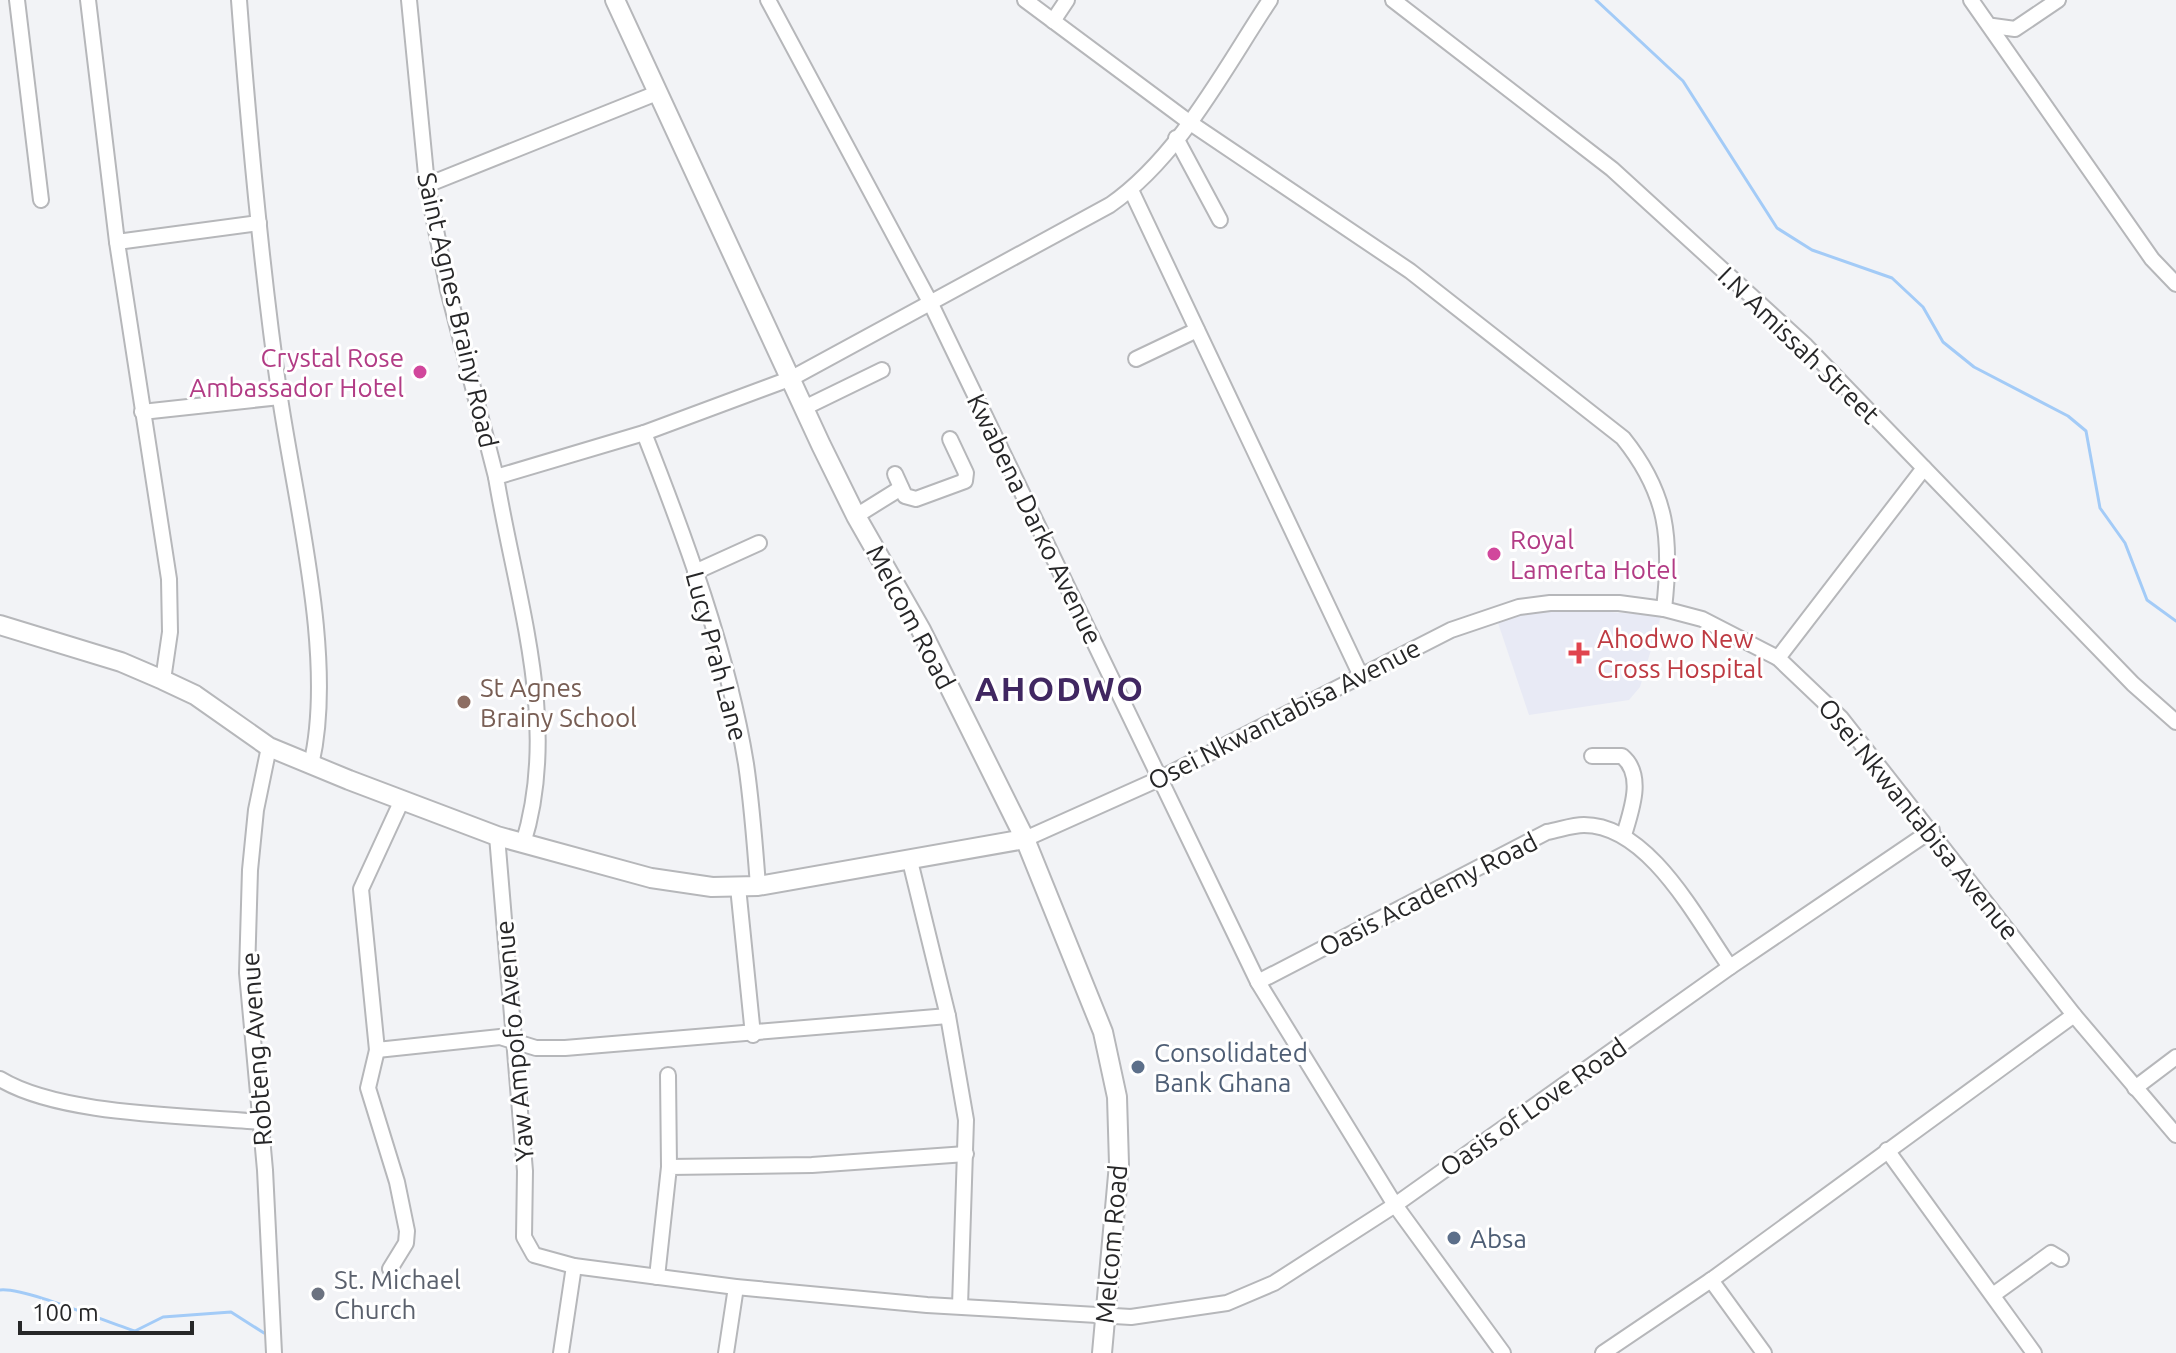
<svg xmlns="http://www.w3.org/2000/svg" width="2176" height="1353" font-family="Ubuntu,sans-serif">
	<rect width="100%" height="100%" fill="#f2f3f6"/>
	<polygon fill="#e8eaf5" points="1557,608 1661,616 1640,687 1629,700 1529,715 1497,620 1522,611"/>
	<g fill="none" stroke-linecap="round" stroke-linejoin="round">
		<g stroke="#a3cbf7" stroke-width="3">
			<polyline points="1596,0 1683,81 1777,228 1812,250 1892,278 1923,307 1943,342 1974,367 2068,416 2086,431 2100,508 2125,543 2147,600 2176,621"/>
			<path d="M 0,1290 C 24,1287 106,1322 135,1331 L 163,1317 L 231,1312 L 264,1333"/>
		</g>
		<g stroke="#b6b7ba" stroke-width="18">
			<g id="minor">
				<polyline points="17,0 41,200"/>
				<polyline points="88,0 117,242 259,223"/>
				<path d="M 239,0 C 249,133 261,267 280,398 C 296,506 336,661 311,765"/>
				<polyline points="409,0 427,185 448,290 496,477"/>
				<polyline points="768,0 930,302 1258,982 1395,1205 1503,1353"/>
				<path d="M 1025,0 L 1189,122 L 1410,271 L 1623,438 C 1668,494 1672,539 1664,609"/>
				<polyline points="1393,0 1612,169 1806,346 2133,684 2176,722"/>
				<polyline points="1971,0 2152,259 2176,284"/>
				<polyline points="1053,21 1067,0"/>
				<polyline points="1993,26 2015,29 2058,0"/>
				<polyline points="1176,138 1220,220"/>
				<polyline points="427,185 657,93"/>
				<polyline points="1131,190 1360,674"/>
				<polyline points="117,242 169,579 170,632 163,680"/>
				<polyline points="1136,359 1197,330"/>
				<polyline points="804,408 882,370"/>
				<polyline points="142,412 280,397"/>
				<path d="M 644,433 C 685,537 728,653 746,764 C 752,805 755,845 758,886"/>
				<polyline points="895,474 905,496 916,499 965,481 966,473 950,439"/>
				<polyline points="856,516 901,488"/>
				<polyline points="695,572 759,543"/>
				<polyline points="1778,658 1924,468"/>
				<polyline points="269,747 256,810 250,870 247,973 265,1170 274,1353"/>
				<path d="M 1592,756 L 1622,756 C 1645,775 1631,811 1624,835"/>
				<polyline points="402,800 361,889 377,1050 500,1037 536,1048 565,1048 948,1016"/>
				<polyline points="497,836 525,1171 524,1237 534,1255 574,1266 736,1287 927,1305 1131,1317 1227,1303 1274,1283 1395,1205 1730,967 1932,830"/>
				<polyline points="1025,839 1159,779 1451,630 1519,607 1550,603 1619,603 1664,609 1702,619 1778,658 1841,718 2074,1015 2176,1135"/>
				<path d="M 523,844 C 561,723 516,598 496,477 L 644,433 L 792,378 L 1110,205 C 1180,156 1224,69 1270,0"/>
				<polyline points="910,861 948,1016 966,1120 960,1306"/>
				<polyline points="738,887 753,1035"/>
				<path d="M 1258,982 L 1547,832 C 1559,830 1572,825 1584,825 C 1649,825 1697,920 1730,967"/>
				<polyline points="377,1050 368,1088 397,1182 407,1231 406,1243 390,1269"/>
				<polyline points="668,1075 669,1167"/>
				<path d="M 0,1079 C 61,1116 189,1115 261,1122"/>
				<polyline points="2135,1088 2176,1057"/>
				<polyline points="1887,1150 2034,1353"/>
				<polyline points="657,1277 669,1167 812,1165 966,1154"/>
				<polyline points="1711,1280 1764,1353"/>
				<polyline points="1993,1295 2051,1253 2061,1259"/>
				<polyline points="561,1353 574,1266"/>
				<polyline points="726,1353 736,1287"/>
				<polyline points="1603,1353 1714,1278 2074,1015"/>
			</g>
		</g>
		<g stroke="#b6b7ba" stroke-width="22">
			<g id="major">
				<polyline points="615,0 821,445 856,516 921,630 1025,839 1103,1032 1117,1097 1119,1164 1102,1353"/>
				<polyline points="0,625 121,662 163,680 195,695 269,747 349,780 497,836 651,878 712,887 758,886 1025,839"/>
			</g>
		</g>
		<use href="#minor" stroke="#fff" stroke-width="14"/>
		<use href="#major" stroke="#fff" stroke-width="18"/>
	</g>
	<g fill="#d1479c" stroke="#fff" stroke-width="3">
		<circle cx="420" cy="372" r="8"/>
		<circle cx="1494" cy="554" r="8"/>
	</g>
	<path fill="#e0444e" stroke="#fff" stroke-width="3" d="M1575 641h8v8h8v8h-8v8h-8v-8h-8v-8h8z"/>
	<circle fill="#8d6e63" stroke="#fff" stroke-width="3" cx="464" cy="702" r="8"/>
	<g fill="#5c6f8a" stroke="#fff" stroke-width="3">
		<circle cx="1138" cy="1067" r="8"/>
		<circle cx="1454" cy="1238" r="8"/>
	</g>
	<circle fill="#6b7280" stroke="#fff" stroke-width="3" cx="318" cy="1294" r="8"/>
	<g text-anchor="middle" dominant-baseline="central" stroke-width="6" stroke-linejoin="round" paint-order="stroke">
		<g font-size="26" fill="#272728" stroke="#fff">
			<text transform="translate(458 310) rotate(77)">Saint Agnes Brainy Road</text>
			<text transform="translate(1799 345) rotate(44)">I.N Amissah Street</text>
			<text transform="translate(1035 519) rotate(64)">Kwabena Darko Avenue</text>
			<text transform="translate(911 617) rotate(62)">Melcom Road</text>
			<text transform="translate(717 656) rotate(75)">Lucy Prah Lane</text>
			<text transform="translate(1284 714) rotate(-27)">Osei Nkwantabisa Avenue</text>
			<text transform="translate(1919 819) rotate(51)">Osei Nkwantabisa Avenue</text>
			<text transform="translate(1428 894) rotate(-27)">Oasis Academy Road</text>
			<text transform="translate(514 1041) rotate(-95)">Yaw Ampofo Avenue</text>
			<text transform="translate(256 1049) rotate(-94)">Robteng Avenue</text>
			<text transform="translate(1533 1107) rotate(-35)">Oasis of Love Road</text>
			<text transform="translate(1111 1244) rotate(-85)">Melcom Road</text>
		</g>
		<g font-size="26" fill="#b23c85" stroke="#fff" text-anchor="end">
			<text x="404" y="357">Crystal Rose<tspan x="404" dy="30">Ambassador Hotel</tspan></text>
			<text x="1510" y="539" text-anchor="start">Royal<tspan x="1510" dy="30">Lamerta Hotel</tspan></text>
		</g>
		<g font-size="26" fill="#be3a42" stroke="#fff" text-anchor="start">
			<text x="1597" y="638">Ahodwo New<tspan x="1597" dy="30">Cross Hospital</tspan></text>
		</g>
		<g font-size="26" fill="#785e54" stroke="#fff" text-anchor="start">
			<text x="480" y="687">St Agnes<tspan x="480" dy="30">Brainy School</tspan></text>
		</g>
		<g font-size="26" fill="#4e5e75" stroke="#fff" text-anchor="start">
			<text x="1154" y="1052">Consolidated<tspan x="1154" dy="30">Bank Ghana</tspan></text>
			<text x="1470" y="1238">Absa</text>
		</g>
		<g font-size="26" fill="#5b616d" stroke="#fff" text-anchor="start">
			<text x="334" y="1279">St. Michael<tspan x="334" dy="30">Church</tspan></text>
		</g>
		<g font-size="34" font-weight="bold" letter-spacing="2" fill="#402761" stroke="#fff">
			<text x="1060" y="688">AHODWO</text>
		</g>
	</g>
	<path d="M20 1321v12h172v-12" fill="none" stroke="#272728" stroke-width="4"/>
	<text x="32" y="1321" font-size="24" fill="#272728" stroke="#ffffff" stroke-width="6" paint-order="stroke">100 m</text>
</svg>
